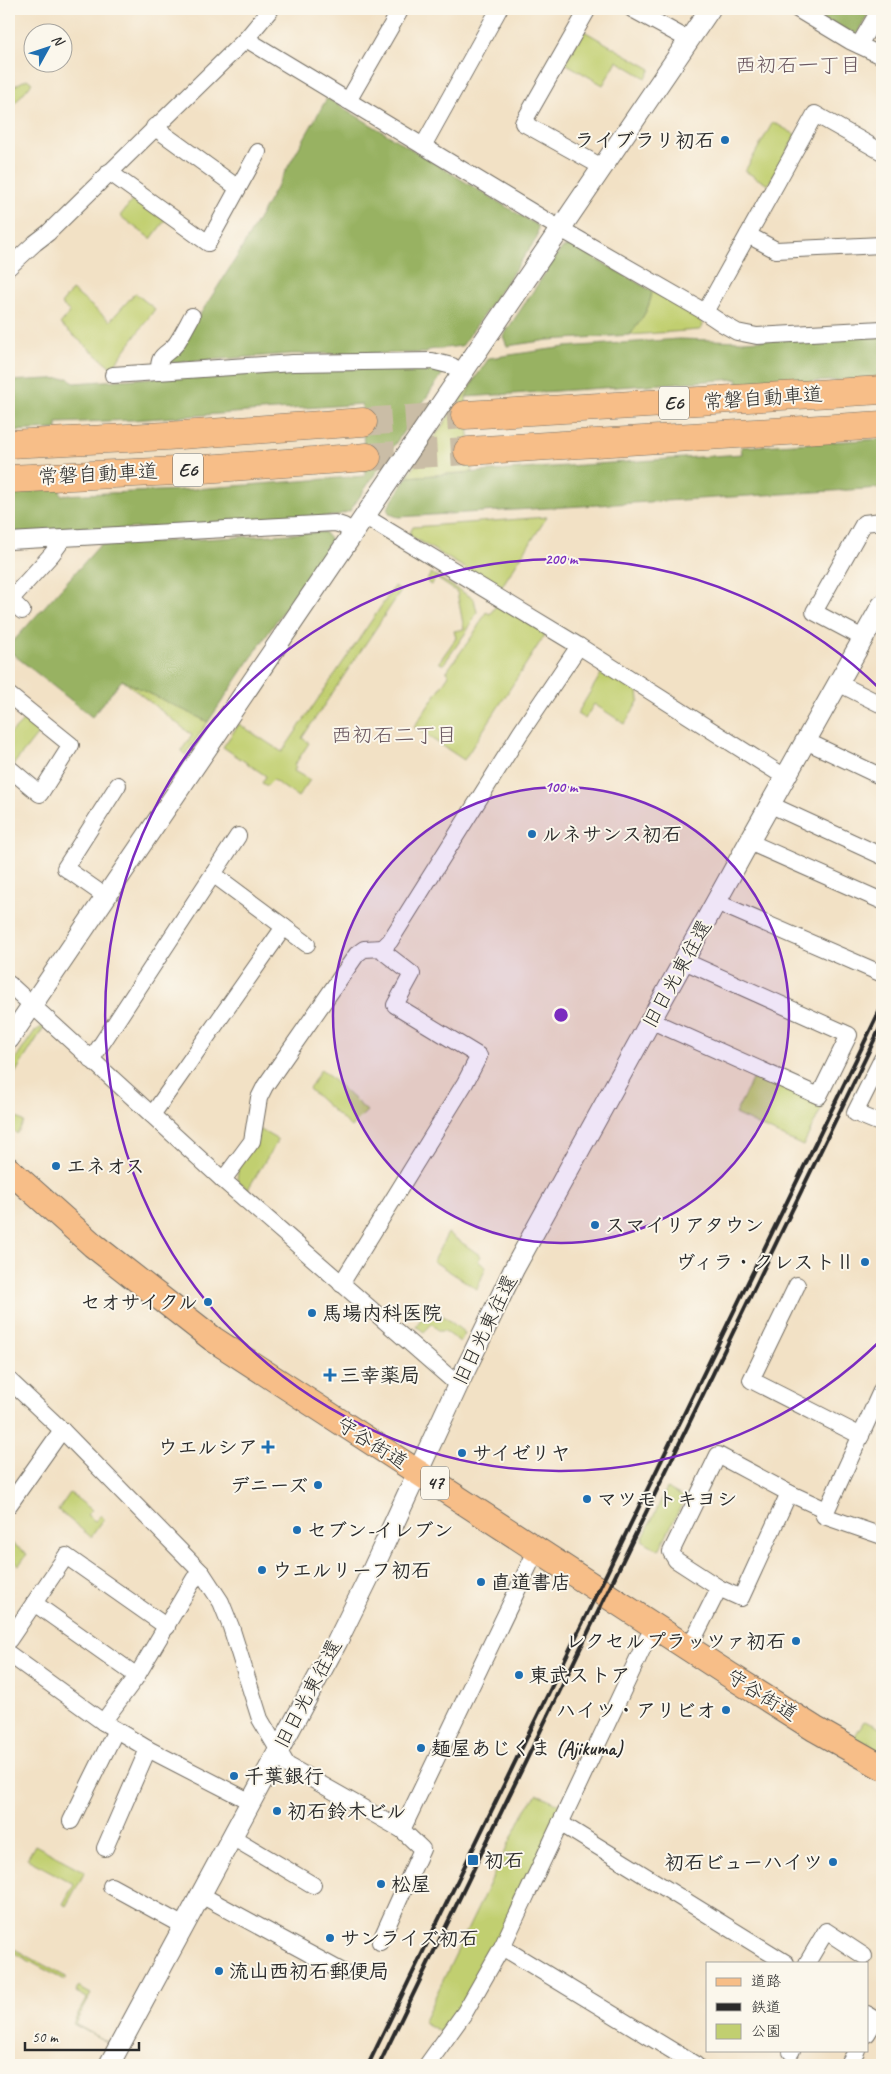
<svg xmlns="http://www.w3.org/2000/svg" width="891" height="2074" font-family="Caveat,'Klee One',sans-serif">
	<rect width="100%" height="100%" fill="#fbf7ec"/>
	<filter id="ink" filterUnits="userSpaceOnUse"><feTurbulence type="fractalNoise" baseFrequency=".02" numOctaves="2"/><feDisplacementMap in="SourceGraphic" scale="10" xChannelSelector="R" yChannelSelector="G"/><feConvolveMatrix kernelMatrix="1 2 1 2 8 2 1 2 1" color-interpolation-filters="sRGB"/></filter>
	<filter id="wash" filterUnits="userSpaceOnUse"><feTurbulence type="fractalNoise" baseFrequency=".0096" numOctaves="4" result="noise"/><feDisplacementMap in="SourceGraphic" scale="20" xChannelSelector="R" yChannelSelector="G"/><feGaussianBlur stdDeviation="1.12" result="paint"/><feColorMatrix in="noise" values="0 0 0 0 0 0 0 0 0 0 0 0 0 0 0 0 0 1.4 0 .05"/><feComposite in="paint" operator="in"/></filter>
	<g filter="url(#wash)">
		<rect width="100%" height="100%" fill="#f2e1c5"/>
		<g fill="#c1cf70" stroke="#767d4e">
			<polygon points="584,31 651,69 646,78 617,61 603,85 565,63"/>
			<polygon points="27,79 32,83 9,110 9,89"/>
			<polygon points="773,122 796,135 768,185 745,171"/>
			<polygon points="135,197 166,219 151,239 120,216"/>
			<polygon points="72,290 110,321 135,293 155,309 112,368 60,324 70,312 61,304"/>
			<path d="M 652,291 L 696,316 L 703,324 L 702,328 L 699,330 L 630,335 C 641,320 650,309 652,291 Z"/>
			<polygon points="476,377 466,397 472,472 407,477"/>
			<polygon points="547,517 500,589 409,535 413,527"/>
			<polygon points="431,573 474,599 477,612 467,631 443,665 439,662 456,638 454,631 464,629 457,592 436,578 431,585 428,583 427,580"/>
			<polygon points="395,586 401,591 302,738 309,743 294,766 296,767 294,771 310,780 298,797 273,780 267,786 262,783 266,776 223,747 239,724 282,752"/>
			<polygon points="497,604 546,633 464,760 414,727 449,675 446,672 473,635 486,612 490,614"/>
			<polygon points="604,669 638,691 639,700 625,724 594,704 585,719 577,714"/>
			<polygon points="122,680 208,722 185,755 181,751 192,735"/>
			<polygon points="27,717 42,729 13,765 9,761 9,735"/>
			<polygon points="46,1024 9,1083 9,1069 34,1032"/>
			<polygon points="321,1069 367,1111 351,1127 309,1089"/>
			<polygon points="755,1074 823,1105 803,1146 735,1114"/>
			<polygon points="9,1107 15,1111 13,1115 24,1122 17,1134 9,1126"/>
			<polygon points="259,1129 278,1140 248,1189 237,1180 238,1169"/>
			<polygon points="448,1233 481,1256 478,1261 486,1267 477,1289 433,1261"/>
			<polygon points="431,1306 465,1333 460,1342 445,1331 439,1331 432,1324 424,1332 416,1326"/>
			<polygon points="667,1488 685,1498 659,1550 642,1540"/>
			<polygon points="70,1493 92,1510 87,1515 95,1521 101,1515 104,1519 91,1537 58,1510"/>
			<polygon points="9,1541 27,1554 19,1565 9,1557"/>
			<polygon points="864,1721 880,1728 882,1727 882,1754 853,1739"/>
			<path d="M 537,1794 L 562,1805 C 526,1882 494,1964 442,2033 L 423,2022 L 524,1812 Z"/>
			<polygon points="35,1845 85,1872 66,1906 63,1904 74,1884 27,1859"/>
			<polygon points="9,1946 66,1977 64,1980 9,1950"/>
			<polygon points="78,1987 91,1994 75,2024 111,2044 73,2024 87,1998 76,1992"/>
		</g>
		<g fill="#98b262" stroke="#626e46">
			<polygon points="806,9 829,9 841,14 871,9 857,34 850,36"/>
			<polygon points="327,98 538,226 537,238 462,346 428,350 427,353 291,354 169,363 238,255"/>
			<path d="M 572,245 L 652,291 C 650,309 641,320 630,335 L 548,340 L 507,346 L 503,336 L 562,248 Z"/>
			<polygon points="882,334 882,378 738,386 737,379 466,397 476,377 489,358 565,347 679,339 743,341"/>
			<polygon points="438,368 443,373 350,511 335,516 9,536 9,491 60,488 61,495 182,490 365,476 362,404 132,420 57,423 57,429 9,431 9,381 69,378 74,383 268,370"/>
			<polygon points="882,439 882,488 398,517 390,514 387,509 407,477 742,454 741,447"/>
			<polygon points="324,532 331,540 208,722 122,680 92,717 9,651 9,646 100,545"/>
		</g>
	</g>
	<g filter="url(#ink)">
		<g fill="none" stroke-linecap="round" stroke-linejoin="round">
			<g stroke="#cabda6" stroke-width="28" stroke-dasharray="28 14" stroke-linecap="butt">
				<polyline points="363,422 465,415"/>
				<polyline points="367,457 468,451"/>
			</g>
			<g stroke="#716b61" stroke-width="18">
				<g id="minor">
					<polyline points="588,9 523,123 602,167"/>
					<polyline points="632,9 689,40"/>
					<polyline points="797,9 850,41 882,56"/>
					<polyline points="246,39 271,9"/>
					<polyline points="859,45 880,9"/>
					<polyline points="348,101 401,9"/>
					<polyline points="154,127 238,188"/>
					<polyline points="423,146 499,9"/>
					<polyline points="109,172 208,243 258,152"/>
					<polyline points="748,235 776,250 882,245"/>
					<polyline points="9,267 35,243 48,233 246,39 547,221 705,312 723,324 737,332 757,336 882,329"/>
					<polyline points="705,312 815,114 882,152"/>
					<path d="M 159,372 C 158,352 167,356 176,344 C 182,335 187,325 192,316"/>
					<polyline points="113,375 293,363 432,361 452,366 462,372"/>
					<polyline points="364,516 579,646 785,777"/>
					<polyline points="9,541 335,523 344,526 352,533"/>
					<polyline points="9,598 22,611"/>
					<polyline points="10,600 52,554 63,539"/>
					<polyline points="863,638 814,612 864,523 882,521"/>
					<polyline points="838,683 882,705"/>
					<polyline points="9,695 71,745 40,794 9,768"/>
					<polyline points="806,741 882,777"/>
					<polyline points="771,805 882,856"/>
					<polyline points="749,842 882,901"/>
					<polyline points="105,896 65,868 118,785"/>
					<polyline points="716,902 880,973 882,968"/>
					<polyline points="284,927 307,944"/>
					<polyline points="383,948 390,941 521,732 579,646"/>
					<polyline points="9,984 223,1180 458,1385"/>
					<polyline points="652,1021 819,1096 849,1035 684,961"/>
					<polyline points="882,1059 855,1113 882,1124"/>
					<polyline points="91,1060 238,836"/>
					<polyline points="152,1115 284,927 213,874"/>
					<polyline points="223,1180 252,1141 259,1098 265,1086 357,954 364,949 383,948 385,953 412,974 395,1005 479,1056 465,1083 341,1284"/>
					<polyline points="797,1285 751,1380 861,1436"/>
					<polyline points="9,1380 62,1430 202,1573 221,1602 231,1627 260,1719 287,1765 402,1830 422,1849 380,1942"/>
					<polyline points="882,1389 824,1516 882,1536"/>
					<polyline points="9,1505 62,1430"/>
					<polyline points="719,1588 676,1560 671,1552 718,1455 789,1493 826,1510"/>
					<polyline points="34,1603 137,1676"/>
					<polyline points="9,1640 66,1556 167,1627"/>
					<polyline points="689,1648 719,1588 741,1598 789,1493"/>
					<polyline points="9,1654 103,1722 148,1749 251,1802"/>
					<polyline points="103,1722 135,1679 194,1579 202,1573"/>
					<polyline points="71,1821 116,1730"/>
					<polyline points="560,1823 786,1963"/>
					<polyline points="402,1830 537,1549"/>
					<polyline points="232,1837 313,1885"/>
					<polyline points="105,1848 148,1749"/>
					<polyline points="111,1886 184,1926"/>
					<polyline points="201,1895 343,1972"/>
					<polyline points="502,1947 696,2065"/>
					<polyline points="807,1963 826,1931 864,1956"/>
					<polyline points="867,2014 882,2023"/>
					<polyline points="867,2034 876,2019"/>
					<polyline points="791,2052 792,2050"/>
					<polyline points="427,2065 465,2012 502,1947 647,1639 656,1626"/>
					<polyline points="848,2065 857,2050"/>
				</g>
			</g>
			<g stroke="#716b61" stroke-width="22">
				<g id="tertiary">
					<polyline points="9,1039 710,9"/>
					<polyline points="109,2065 337,1642 371,1573 458,1385 514,1269 749,842 882,605"/>
				</g>
			</g>
			<g stroke="#716b61" stroke-width="27">
				<polyline id="primary" points="9,1170 93,1245 213,1339 728,1674 815,1729 882,1767"/>
			</g>
			<g stroke="#716b61" stroke-width="29">
				<g id="motorway">
					<polyline points="465,415 882,390"/>
					<polyline points="9,444 167,436 363,422"/>
					<polyline points="468,451 882,425"/>
					<polyline points="9,479 176,471 367,457"/>
				</g>
			</g>
			<use href="#minor" stroke="#fff" stroke-width="16"/>
			<use href="#tertiary" stroke="#fff" stroke-width="20"/>
			<use href="#primary" stroke="#f7be88" stroke-width="25"/>
			<use href="#motorway" stroke="#f7be88" stroke-width="28"/>
			<g stroke="#2b2b2b" stroke-width="4">
				<polyline points="368,2065 882,1006"/>
				<polyline points="379,2065 882,1024"/>
			</g>
		</g>
	</g>
	<circle cx="561" cy="1015" r="228" fill="#7b2cbf" fill-opacity=".12"/>
	<g fill="none" stroke="#7b2cbf" stroke-width="2.5">
		<circle cx="561" cy="1015" r="228"/>
		<path d="M881 1340A456 456 0 1 1 881 690"/>
	</g>
	<g fill="#1f6fb2" stroke="#fbf7ec" stroke-width="2">
		<circle cx="725" cy="140" r="5"/>
		<circle cx="532" cy="834" r="5"/>
		<circle cx="56" cy="1166" r="5"/>
		<circle cx="595" cy="1225" r="5"/>
		<circle cx="865" cy="1262" r="5"/>
		<circle cx="208" cy="1302" r="5"/>
		<circle cx="312" cy="1313" r="5"/>
		<path d="M327.5 1367.5h5v5h5v5h-5v5h-5v-5h-5v-5h5z"/>
		<path d="M265.5 1439.5h5v5h5v5h-5v5h-5v-5h-5v-5h5z"/>
		<circle cx="462" cy="1453" r="5"/>
		<circle cx="318" cy="1485" r="5"/>
		<circle cx="587" cy="1499" r="5"/>
		<circle cx="297" cy="1530" r="5"/>
		<circle cx="262" cy="1570" r="5"/>
		<circle cx="481" cy="1582" r="5"/>
		<circle cx="796" cy="1641" r="5"/>
		<circle cx="519" cy="1675" r="5"/>
		<circle cx="726" cy="1710" r="5"/>
		<circle cx="421" cy="1748" r="5"/>
		<circle cx="234" cy="1776" r="5"/>
		<circle cx="277" cy="1811" r="5"/>
		<rect x="467" y="1854" width="12" height="12" rx="2.5"/>
		<circle cx="833" cy="1862" r="5"/>
		<circle cx="381" cy="1884" r="5"/>
		<circle cx="330" cy="1938" r="5"/>
		<circle cx="219" cy="1971" r="5"/>
	</g>
	<g text-anchor="middle" dominant-baseline="central" stroke-width="4" stroke-linejoin="round" paint-order="stroke">
		<g fill="#fbf7ec" stroke="#696865" stroke-width="1">
			<rect x="659" y="386.5" width="30" height="33" rx="4"/>
			<rect x="173" y="453.5" width="30" height="33" rx="4"/>
			<rect x="421" y="1466.5" width="28" height="33" rx="4"/>
		</g>
		<g font-size="19" font-weight="bold" fill="#2b2b2b">
			<text x="674" y="403">E6</text>
			<text x="188" y="470">E6</text>
			<text x="435" y="1483">47</text>
		</g>
		<g font-size="20" font-weight="bold" fill="#2b2b2b" stroke="#fbf7ec" text-anchor="start">
			<text x="715" y="140" text-anchor="end">ライブラリ初石</text>
			<text x="542" y="834">ルネサンス初石</text>
			<text x="66" y="1166">エネオス</text>
			<text x="605" y="1225">スマイリアタウン</text>
			<text x="855" y="1262" text-anchor="end">ヴィラ・クレストⅡ</text>
			<text x="198" y="1302" text-anchor="end">セオサイクル</text>
			<text x="322" y="1313">馬場内科医院</text>
			<text x="340" y="1375">三幸薬局</text>
			<text x="258" y="1447" text-anchor="end">ウエルシア</text>
			<text x="472" y="1453">サイゼリヤ</text>
			<text x="308" y="1485" text-anchor="end">デニーズ</text>
			<text x="597" y="1499">マツモトキヨシ</text>
			<text x="307" y="1530">セブン-イレブン</text>
			<text x="272" y="1570">ウエルリーフ初石</text>
			<text x="491" y="1582">直道書店</text>
			<text x="786" y="1641" text-anchor="end">レクセルプラッツァ初石</text>
			<text x="529" y="1675">東武ストア</text>
			<text x="716" y="1710" text-anchor="end">ハイツ・アリビオ</text>
			<text x="431" y="1748">麺屋あじくま (Ajikuma)</text>
			<text x="244" y="1776">千葉銀行</text>
			<text x="287" y="1811">初石鈴木ビル</text>
			<text x="484" y="1860">初石</text>
			<text x="823" y="1862" text-anchor="end">初石ビューハイツ</text>
			<text x="391" y="1884">松屋</text>
			<text x="340" y="1938">サンライズ初石</text>
			<text x="229" y="1971">流山西初石郵便局</text>
		</g>
		<g font-size="20" fill="#2b2b2b" stroke="#fbf7ec">
			<text transform="translate(763 398) rotate(-4)">常磐自動車道</text>
			<text transform="translate(98 474) rotate(-3)">常磐自動車道</text>
			<text transform="translate(677 974) rotate(-61)">旧日光東往還</text>
			<text transform="translate(485 1330) rotate(-64)">旧日光東往還</text>
			<text transform="translate(372 1443) rotate(32)">守谷街道</text>
			<text transform="translate(308 1694) rotate(-62)">旧日光東往還</text>
			<text transform="translate(762 1695) rotate(32)">守谷街道</text>
		</g>
		<g font-size="21" fill="#6b5860" stroke="#fbf7ec">
			<text x="798" y="65">西初石一丁目</text>
			<text x="394" y="735">西初石二丁目</text>
		</g>
	</g>
	<circle cx="561" cy="1015" r="8" fill="#7b2cbf" stroke="#fbf7ec" stroke-width="2.5"/>
	<g font-size="15" text-anchor="middle" font-weight="bold" fill="#7b2cbf" stroke="#fbf7ec" stroke-width="4" stroke-linejoin="round" paint-order="stroke">
		<text x="561" y="564">200 m</text>
		<text x="561" y="792">100 m</text>
	</g>
	<rect width="891" height="2074" fill="none" stroke="#fbf7ec" stroke-width="30"/>
	<rect x="706" y="1962" width="162" height="90" fill="#fbf7ec" stroke="#a8a59f"/>
	<rect x="716" y="1978" width="25" height="8" fill="#f7be88" stroke="#a8a59f"/>
	<text x="751" y="1986" font-size="15" fill="#2b2b2b">道路</text>
	<rect x="716" y="2003" width="25" height="8" fill="#2b2b2b" stroke="#a8a59f"/>
	<text x="751" y="2012" font-size="15" fill="#2b2b2b">鉄道</text>
	<rect x="716" y="2024" width="25" height="15" fill="#c1cf70" stroke="#a8a59f"/>
	<text x="751" y="2036" font-size="15" fill="#2b2b2b">公園</text>
	<g transform="translate(48 48) rotate(50)"><circle r="24" fill="#fbf7ec" stroke="#a8a59f"/>
	<path d="M0-4L9 19L0 12L-9 19Z" fill="#1f6fb2"/>
	<text y="-8" font-size="14" font-weight="bold" text-anchor="middle" fill="#2b2b2b">N</text>
	</g>
	<path d="M25 2042v8h114v-8" fill="none" stroke="#2b2b2b" stroke-width="2.5"/>
	<text x="32" y="2042" font-size="15" fill="#2b2b2b" stroke="#fbf7ec" stroke-width="4" paint-order="stroke">50 m</text>
</svg>
